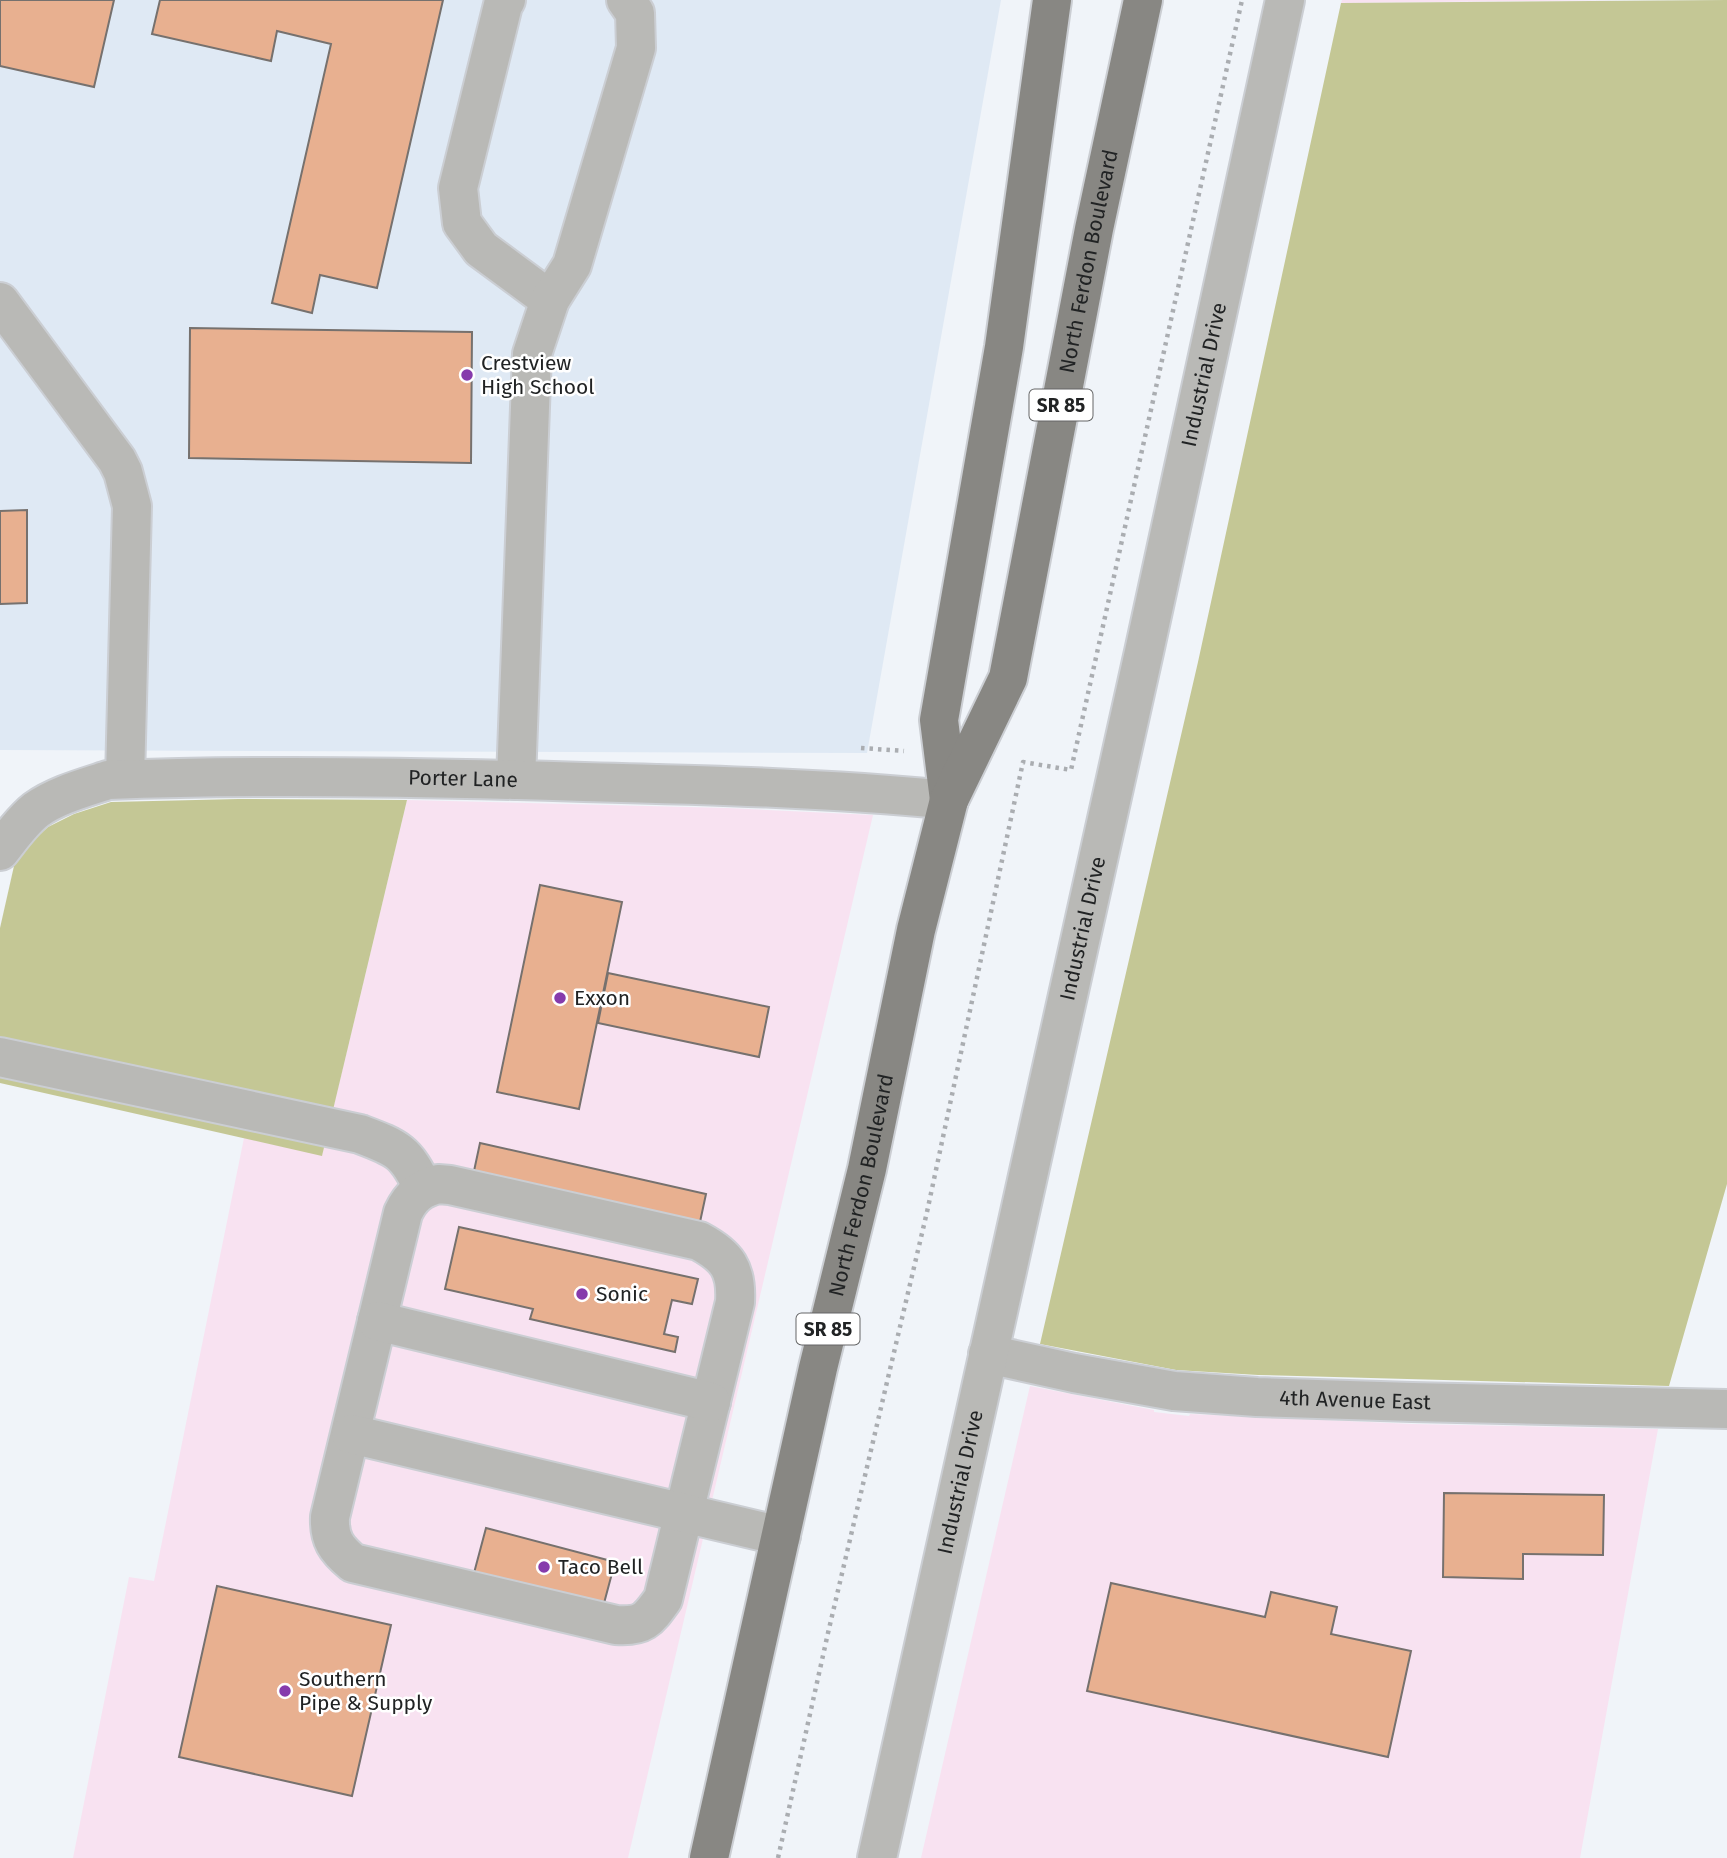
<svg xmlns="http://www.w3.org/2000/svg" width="1727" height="1858" font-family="'Fira Sans',sans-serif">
	<rect width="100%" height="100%" fill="#f0f4f9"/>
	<g fill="#f8e2f1">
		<polygon points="1342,0 1624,0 1341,3"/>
		<polygon points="407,800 728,808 873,815 628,1858 73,1858 129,1577 154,1581 244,1138 322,1155"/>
		<polygon points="1030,1386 1154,1410 1154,1412 1189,1416 1190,1414 1412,1424 1658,1429 1580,1858 921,1858"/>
	</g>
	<polygon fill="#dfe9f4" points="0,0 1001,0 867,753 0,750"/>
	<g fill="#c4c795">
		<polygon points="1727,0 1727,1184 1669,1386 1258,1375 1176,1370 1040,1344 1198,662 1341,3"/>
		<polygon points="238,799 407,800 322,1156 0,1083 0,928 14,866 34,840 48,827 74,814 111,802"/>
	</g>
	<g fill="#e8b090" stroke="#76716e" stroke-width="2">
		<polygon points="0,0 114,0 94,87 0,66"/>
		<polygon points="160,0 443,0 377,288 320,275 312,313 272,303 331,44 277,31 271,61 152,34"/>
		<polygon points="190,328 472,332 471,463 189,458"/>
		<polygon points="27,510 27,603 0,604 0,511"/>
		<polygon points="540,885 622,902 579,1109 497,1092"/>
		<polygon points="608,973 769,1007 759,1057 598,1023"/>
		<polygon points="480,1143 706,1194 700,1222 474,1171"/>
		<polygon points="459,1227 698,1279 692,1304 672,1300 664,1334 678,1337 675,1352 530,1319 533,1309 445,1289"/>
		<polygon points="1444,1493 1604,1495 1603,1555 1523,1554 1523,1579 1443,1577"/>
		<polygon points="486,1528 615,1562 603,1607 474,1573"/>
		<polygon points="1111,1583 1265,1617 1271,1592 1337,1607 1331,1634 1411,1651 1388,1757 1087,1691"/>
		<polygon points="217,1586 391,1625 352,1796 179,1757"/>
	</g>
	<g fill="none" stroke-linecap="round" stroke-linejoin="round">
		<g stroke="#cbced3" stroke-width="42">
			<g id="minor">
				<polyline points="506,0 503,5 458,188 462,223 481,249 550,300"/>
				<polyline points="0,302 117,460 123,472 132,506 125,779"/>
				<polyline points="516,780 532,354 550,300 572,265 636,48 635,13 626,0"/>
				<path id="s1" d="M 0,851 C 11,837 22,821 36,810 C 57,795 84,788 108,780 C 267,774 426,777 584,782 C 706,785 828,788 949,800"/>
				<path d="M 0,1057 L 360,1134 C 397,1148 406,1151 423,1188"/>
				<path d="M 438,1184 L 450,1185 L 699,1241 C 727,1256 737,1269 735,1302 L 663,1599 C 648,1620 643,1627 616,1625 L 353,1563 C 336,1549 329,1539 330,1517 L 403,1213 C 411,1196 420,1189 438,1184 Z"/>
				<polyline points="377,1321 711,1402"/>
				<path id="s2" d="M 988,1354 L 1074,1373 L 1174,1391 L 1257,1397 L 1412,1402 L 1727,1409"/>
				<polyline points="351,1434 781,1536"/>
				<path id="s3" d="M 877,1858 L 1144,652 L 1285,0"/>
			</g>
		</g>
		<g stroke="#cbced3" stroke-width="42">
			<g id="major">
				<polyline points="949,800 939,720 1004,347 1052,0"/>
				<path id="s4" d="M 709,1858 L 818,1368 L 867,1169 L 916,930 L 949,800 L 1008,678 L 1094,229 L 1143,0"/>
			</g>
		</g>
		<g stroke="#aaadb1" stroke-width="4.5" stroke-dasharray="3.5 5" stroke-linecap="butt">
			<polyline points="861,748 904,751"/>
			<polyline points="778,1858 828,1633 927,1212 1023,762 1071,770 1242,0"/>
		</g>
		<use href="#minor" stroke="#b9b9b6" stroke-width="38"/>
		<use href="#major" stroke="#888783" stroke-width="38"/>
	</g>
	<g fill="#863bac" stroke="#fff" stroke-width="2.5">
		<circle cx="467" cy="375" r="7"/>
		<circle cx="560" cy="998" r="7"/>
		<circle cx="582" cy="1294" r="7"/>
		<circle cx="544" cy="1567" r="7"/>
		<circle cx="285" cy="1691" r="7"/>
	</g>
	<g text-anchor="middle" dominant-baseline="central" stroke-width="5" stroke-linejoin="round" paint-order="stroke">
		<g fill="#fff" stroke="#646566" stroke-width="2">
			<rect x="1029.5" y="389.5" width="63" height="31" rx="5"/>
			<rect x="796.5" y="1313.5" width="63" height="31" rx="5"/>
		</g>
		<g font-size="19" font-weight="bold" fill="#212324">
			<text x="1061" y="405">SR 85</text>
			<text x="828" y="1329">SR 85</text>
		</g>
		<g font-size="21" fill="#212324" stroke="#fff">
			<text stroke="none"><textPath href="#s4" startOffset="1645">North Ferdon Boulevard</textPath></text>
			<text stroke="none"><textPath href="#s3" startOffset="1519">Industrial Drive</textPath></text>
			<text stroke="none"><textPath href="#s1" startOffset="488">Porter Lane</textPath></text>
			<text stroke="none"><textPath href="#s3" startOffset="952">Industrial Drive</textPath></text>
			<text stroke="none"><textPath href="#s4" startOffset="690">North Ferdon Boulevard</textPath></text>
			<text stroke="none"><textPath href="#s2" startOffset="371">4th Avenue East</textPath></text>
			<text stroke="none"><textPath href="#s3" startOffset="385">Industrial Drive</textPath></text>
		</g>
		<g font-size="21" fill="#212324" stroke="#fff" text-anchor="start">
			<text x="481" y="363">Crestview<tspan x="481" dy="24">High School</tspan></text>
			<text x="574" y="998">Exxon</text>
			<text x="596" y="1294">Sonic</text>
			<text x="558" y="1567">Taco Bell</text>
			<text x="299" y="1679">Southern<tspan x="299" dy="24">Pipe &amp; Supply</tspan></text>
		</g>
	</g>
</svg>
